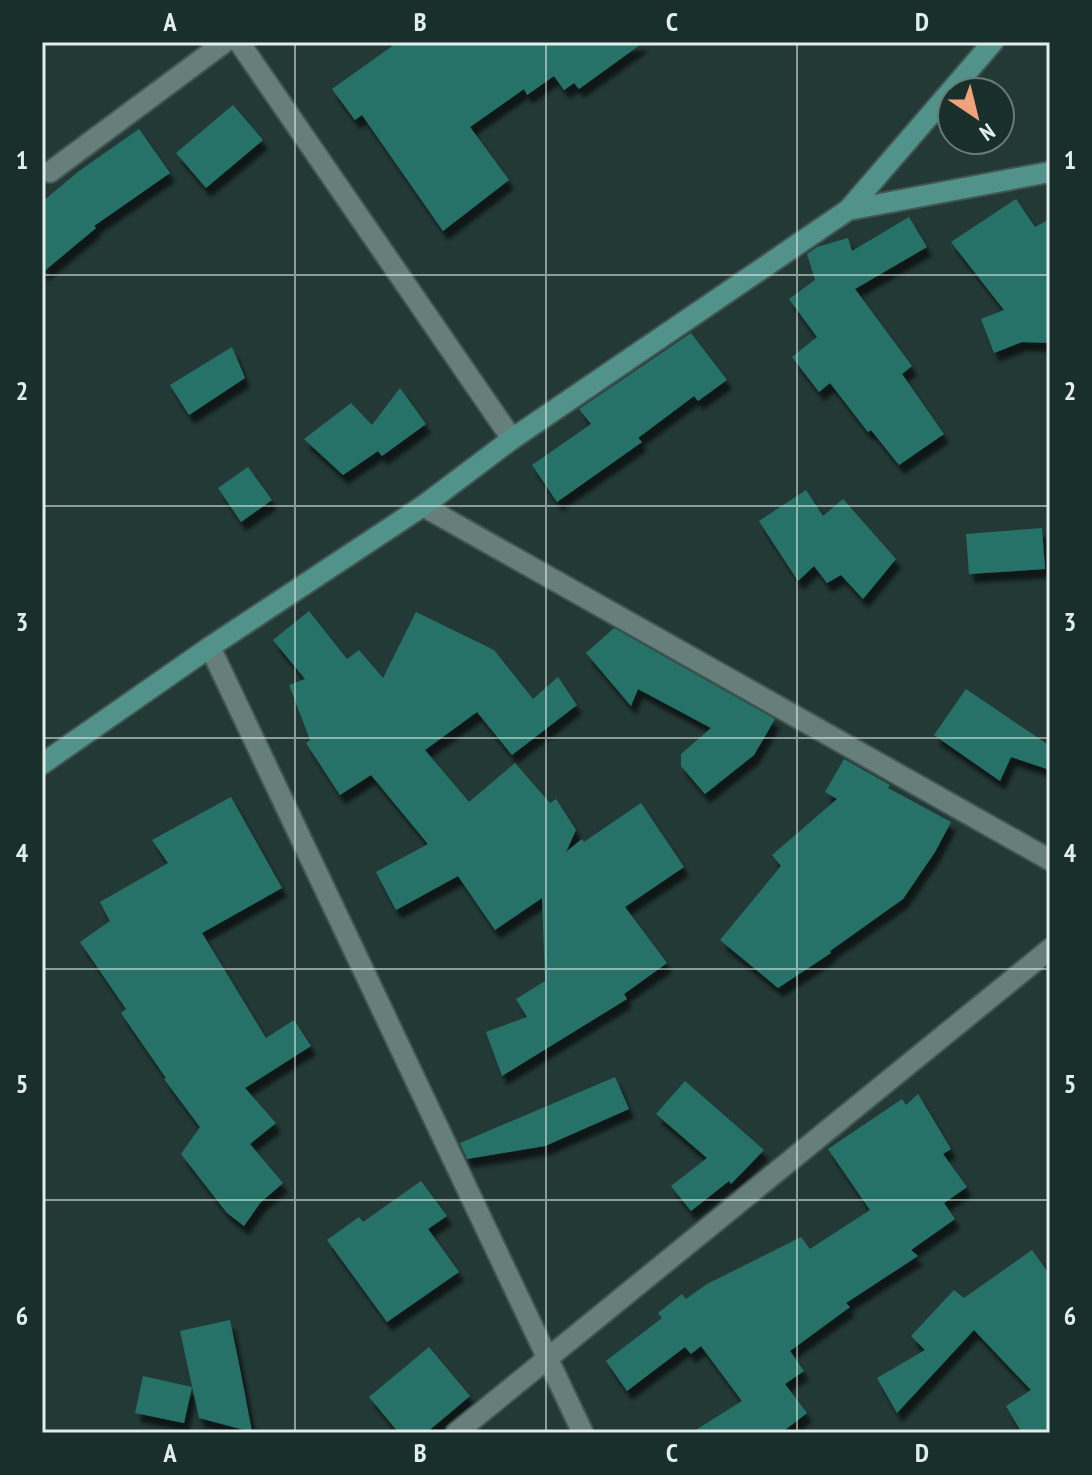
<svg xmlns="http://www.w3.org/2000/svg" width="1092" height="1475" font-family="'PT Sans Narrow',sans-serif">
	<defs>
		<filter id="shadow"><feDropShadow dx="5" dy="9" stdDeviation="2" flood-color="#0009"/></filter>
	</defs>
	<rect width="100%" height="100%" fill="#233935"/>
	<g fill="#287267" filter="url(#shadow)">
		<polygon points="398,42 644,42 579,89 574,83 564,90 554,76 527,95 524,89 470,127 509,180 443,231 362,115 355,120 332,89"/>
		<polygon points="233,105 263,140 206,188 176,153"/>
		<polygon points="139,129 170,173 94,226 96,228 42,273 42,202 79,171"/>
		<polygon points="1016,199 1035,227 1050,219 1050,343 1022,342 994,353 981,319 1004,310 951,242"/>
		<polygon points="909,217 927,247 855,289 912,366 902,374 944,434 899,465 871,430 868,432 830,383 819,392 792,357 817,337 789,299 815,280 807,254 817,247 848,238 852,251"/>
		<polygon points="691,333 727,380 698,401 694,396 638,438 642,442 557,502 532,465 591,424 579,409"/>
		<polygon points="232,347 245,378 189,415 170,385"/>
		<polygon points="400,388 426,424 382,456 378,451 343,475 304,439 351,403 372,425"/>
		<polygon points="248,467 272,500 241,522 218,488"/>
		<polygon points="806,490 823,516 843,499 896,559 863,599 841,575 827,583 814,566 798,581 759,521"/>
		<polygon points="1042,528 1045,569 969,574 966,534"/>
		<polygon points="309,611 347,659 359,650 383,678 416,612 494,650 533,699 558,677 577,705 512,755 477,712 425,750 469,802 515,763 550,803 556,799 576,830 566,852 582,839 584,842 641,803 684,867 625,907 667,963 624,994 627,999 502,1076 486,1032 527,1017 516,999 545,981 542,898 495,930 458,876 396,910 376,872 428,844 371,775 340,795 306,743 310,740 289,685 305,679 273,640"/>
		<polygon points="614,628 775,719 754,755 705,794 681,766 681,754 711,728 638,689 631,706 586,653"/>
		<polygon points="966,689 1050,746 1050,770 1011,757 1000,781 934,735"/>
		<polygon points="844,759 890,785 888,788 951,822 935,852 903,899 830,951 831,953 778,988 720,940 781,866 772,855 837,799 825,792"/>
		<polygon points="231,797 282,888 202,933 266,1038 294,1020 311,1046 245,1088 276,1123 250,1144 283,1183 260,1203 244,1226 227,1213 181,1154 200,1127 164,1079 166,1078 121,1013 126,1009 80,942 110,921 100,902 168,863 152,840"/>
		<polygon points="615,1077 629,1109 545,1146 467,1159 460,1143"/>
		<polygon points="685,1081 764,1150 731,1184 729,1181 691,1211 671,1186 707,1158 656,1114"/>
		<polygon points="918,1094 951,1149 943,1154 967,1187 944,1203 955,1219 911,1250 918,1256 846,1303 850,1307 790,1351 804,1371 785,1384 807,1413 781,1433 691,1433 742,1401 701,1346 691,1354 685,1347 627,1391 606,1361 662,1318 658,1313 682,1294 686,1299 707,1284 801,1237 810,1249 870,1210 828,1149 902,1099 906,1105"/>
		<polygon points="421,1181 447,1216 428,1229 459,1272 387,1322 327,1240 359,1217 363,1222"/>
		<polygon points="1032,1250 1050,1275 1050,1433 1022,1433 1006,1406 1031,1390 974,1330 897,1413 877,1378 925,1350 911,1336 954,1290 964,1298"/>
		<polygon points="230,1320 241,1374 252,1432 199,1418 180,1331"/>
		<polygon points="429,1347 470,1396 426,1433 399,1433 369,1397"/>
		<polygon points="143,1376 192,1387 184,1423 135,1413"/>
	</g>
	<g fill="none" stroke-linecap="round" stroke-linejoin="round">
		<g stroke="#425652" stroke-width="24">
			<g id="minor">
				<polyline points="239,42 512,439"/>
				<polyline points="50,172 225,42"/>
				<polyline points="423,506 1050,860"/>
				<polyline points="210,647 583,1433"/>
				<polyline points="456,1433 1050,949"/>
			</g>
		</g>
		<g stroke="#425652" stroke-width="24">
			<g id="secondary">
				<polyline points="848,210 993,42"/>
				<polyline points="42,764 210,647 423,506 512,439 848,210 1050,172"/>
			</g>
		</g>
		<use href="#minor" stroke="#677f7a" stroke-width="20"/>
		<use href="#secondary" stroke="#51938a" stroke-width="20"/>
	</g>
	<path fill="none" stroke="#e1eeeb" stroke-width="2" stroke-opacity="0.55" d="M 295,42 L 295,1433M 546,42 L 546,1433M 797,42 L 797,1433M 42,275 L 1050,275M 42,506 L 1050,506M 42,738 L 1050,738M 42,969 L 1050,969M 42,1200 L 1050,1200"/>
	<rect width="1092" height="1475" fill="none" stroke="#192f2b" stroke-width="88"/>
	<g transform="translate(976 116) rotate(145)"><circle r="38" fill="#192f2b" stroke="#697b78" stroke-width="2"/>
	<path d="M0-6L14 30L0 20L-14 30Z" fill="#f0a27a"/>
	<text y="-12" font-size="22" font-weight="bold" text-anchor="middle" fill="#e1eeeb">N</text>
	</g>
	<rect x="44" y="44" width="1004" height="1387" fill="none" stroke="#e1eeeb" stroke-width="3"/>
	<g font-size="26" text-anchor="middle" font-weight="bold" fill="#e1eeeb">
		<text x="170" y="31">A</text>
		<text x="420" y="31">B</text>
		<text x="672" y="31">C</text>
		<text x="922" y="31">D</text>
		<text x="22" y="169">1</text>
		<text x="1070" y="169">1</text>
		<text x="22" y="400">2</text>
		<text x="1070" y="400">2</text>
		<text x="22" y="631">3</text>
		<text x="1070" y="631">3</text>
		<text x="22" y="862">4</text>
		<text x="1070" y="862">4</text>
		<text x="22" y="1093">5</text>
		<text x="1070" y="1093">5</text>
		<text x="22" y="1325">6</text>
		<text x="1070" y="1325">6</text>
		<text x="170" y="1462">A</text>
		<text x="420" y="1462">B</text>
		<text x="672" y="1462">C</text>
		<text x="922" y="1462">D</text>
	</g>
</svg>
